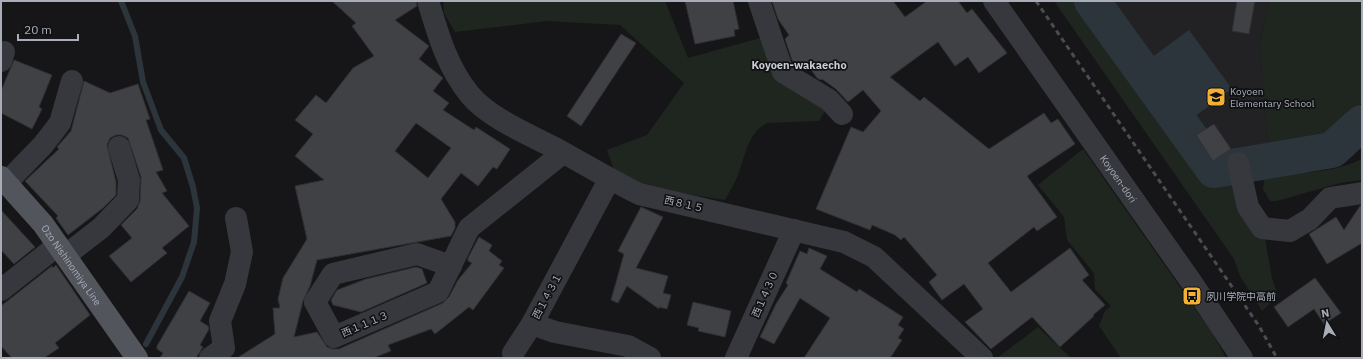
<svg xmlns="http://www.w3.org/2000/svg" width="1363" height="359" font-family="'IBM Plex Sans','Noto Sans JP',sans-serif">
	<rect width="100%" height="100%" fill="#161618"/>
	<polygon fill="#222225" points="1101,1 1268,1 1260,46 1268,148 1213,163"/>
	<g fill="#1e261f">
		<path d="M 443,1 L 665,1 L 688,58 L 764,37 L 826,109 L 819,121 L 767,123 C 746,134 746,157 737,177 C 734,185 729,192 725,200 L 647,188 L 614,170 L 607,150 L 647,135 L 684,83 L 620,25 L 547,21 L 455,32 L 444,13 Z"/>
		<polygon points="1054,1 1100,1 1214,165 1229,161 1265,238 1272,278 1278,296 1262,311 1240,276 1234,259"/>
		<polygon points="1268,1 1362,1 1362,101 1353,118 1336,132 1268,148 1260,46"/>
		<polygon points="1083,149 1213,334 1226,358 1121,358 1099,326 1105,311 1111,306 1095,289 1094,273 1067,240 1064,217 1038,185"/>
		<path d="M 1362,159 L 1362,180 L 1340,183 L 1277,201 L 1270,201 L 1263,189 L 1265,175 C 1299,173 1331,174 1362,159 Z"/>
		<polygon points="1038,327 1071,358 997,358"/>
	</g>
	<polygon fill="#2c353c" points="1189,30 1232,89 1194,117 1151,58"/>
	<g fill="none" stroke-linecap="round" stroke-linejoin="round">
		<polyline stroke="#2c353c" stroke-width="6" points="121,1 135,36 143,82 161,130 184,158 193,187 197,208 194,242 182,277 146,344"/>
		<polyline stroke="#2c353c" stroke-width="36" points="1092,1 1214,170 1332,150 1362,123"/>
	</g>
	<g fill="#404145" stroke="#303034" fill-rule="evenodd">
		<path d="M 332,1 L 416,1 L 417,6 L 395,20 L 429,46 L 419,59 L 443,78 L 433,91 L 449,103 L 443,110 L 474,130 L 476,127 L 510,149 L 497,169 L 493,167 L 478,186 L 461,173 L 441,199 L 455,222 L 455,228 L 451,236 L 317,260 L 310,286 L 303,301 L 294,337 L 317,332 L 327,347 L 333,349 L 339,349 L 443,303 L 449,297 L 458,280 L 472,263 L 468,261 L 468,258 L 479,237 L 492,245 L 489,251 L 502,261 L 499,265 L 504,268 L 473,310 L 469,307 L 435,334 L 431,329 L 388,345 L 391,351 L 373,358 L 237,358 L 275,334 L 273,308 L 280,308 L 278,299 L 283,278 L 307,239 L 295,186 L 324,180 L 295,156 L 313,134 L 295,120 L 316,95 L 326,103 L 353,68 L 374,56 L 352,26 L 356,23 ZM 416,123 L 451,148 L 428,178 L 395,151 Z"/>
		<polygon points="685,1 733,1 739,29 734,30 735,36 695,44"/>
		<polygon points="772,1 893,1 905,17 927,1 958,1 967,13 972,9 1007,53 979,73 968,57 955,66 938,42 890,77 920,101 924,97 989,149 1044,113 1051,123 1058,119 1075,144 1027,176 1057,217 1037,231 1034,227 988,263 1011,292 1070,248 1089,275 1082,280 1105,305 1093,315 1094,316 1060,347 1032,317 991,349 965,322 983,309 964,284 942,300 929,282 937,275 904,237 901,240 895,235 872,225 870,230 816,209 851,127 863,132 881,111 863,90 848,102 836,89 822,79 821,80 817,78 806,63 800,68 796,65 792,60 785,39 789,35 778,19"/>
		<polygon points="1237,1 1255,1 1249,34 1232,31"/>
		<polygon points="621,34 636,43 581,126 567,116"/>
		<polygon points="14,60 52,75 39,107 42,109 32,129 1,113 1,91"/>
		<polygon points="84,81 110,93 138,84 150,119 146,120 163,170 156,172 167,191 162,193 189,226 162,248 167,253 131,282 109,256 132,238 121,225 137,209 140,201 141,177 128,138 122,135 116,135 110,138 107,145 116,182 116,195 103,208 68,235 56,218 58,216 25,181 59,149 57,147 71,131"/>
		<polygon points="1214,124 1231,149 1213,161 1196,135"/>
		<polygon points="1360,206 1362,206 1362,243 1327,264 1309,234 1336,217 1344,230"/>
		<polygon points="641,207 663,217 636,268 668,276 663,293 671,295 667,309 659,307 659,309 627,286 618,303 611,300 624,254 618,251"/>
		<polygon points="1,210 35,247 14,264 1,250"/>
		<polygon points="809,248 827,256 820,269 857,292 859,289 903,317 898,325 904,329 898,338 902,340 890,358 804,358 830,318 800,298 774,344 760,337 776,304 788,285 786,283 800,251 807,254"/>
		<polygon points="56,265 90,315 55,343 59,348 44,358 12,358 1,346 1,306 52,266 53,268"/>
		<polygon points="416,267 422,269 427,283 361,312 333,305 331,300 337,290 366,279"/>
		<polygon points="1315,278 1341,313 1324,324 1314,309 1288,327 1274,307"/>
		<polygon points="189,291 210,303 200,321 208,326 209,329 200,345 203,347 196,358 160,358 163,353 157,349 157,346"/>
		<polygon points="693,302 731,311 725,337 698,331 699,328 687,325"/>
	</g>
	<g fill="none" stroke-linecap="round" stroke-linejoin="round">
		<g stroke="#37383d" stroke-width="22">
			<path d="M 428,1 C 438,34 447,67 470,95 C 489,118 530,135 557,149 C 584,164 611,180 639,194 L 844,242 L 874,257 L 982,358"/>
			<polyline points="759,1 783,72 829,100 842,114"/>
			<path id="s1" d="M 994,1 L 1192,283 L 1242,358"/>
			<polyline points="1,61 4,52"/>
			<polyline points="1238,163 1248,207 1262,228 1290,231 1310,219 1330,198 1362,193"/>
			<polyline points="609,180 532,324 555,332 628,346 650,358"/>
			<polyline points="6,183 43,145 60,123 72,81"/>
			<polyline points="66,255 101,228 128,200 129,180 119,147"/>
			<polyline points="451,266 417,254 333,274 315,302 334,337 438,292 469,228 563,153"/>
			<polyline points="1,290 58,245"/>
			<polyline points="513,353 532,324"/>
			<polyline points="210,358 224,348 220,321 235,284 242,252 236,218"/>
			<polyline points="736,358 794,230"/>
		</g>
		<path stroke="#53555c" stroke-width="22" id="s2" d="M 1,177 L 43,224 L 137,358"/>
		<polyline stroke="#4a4c52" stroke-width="3" stroke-dasharray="5 4" stroke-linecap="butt" points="1036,1 1259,326 1277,358"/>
	</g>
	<defs>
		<g id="school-square" transform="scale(1)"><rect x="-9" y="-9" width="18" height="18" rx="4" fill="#f2b134" stroke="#111113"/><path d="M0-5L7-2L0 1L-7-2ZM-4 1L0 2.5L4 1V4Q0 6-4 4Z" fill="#111"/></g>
		<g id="bus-square" transform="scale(1)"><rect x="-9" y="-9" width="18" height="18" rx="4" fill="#f2b134" stroke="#111113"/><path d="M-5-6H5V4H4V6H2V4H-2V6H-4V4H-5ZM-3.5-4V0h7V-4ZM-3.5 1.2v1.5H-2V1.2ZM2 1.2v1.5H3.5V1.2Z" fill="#111"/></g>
	</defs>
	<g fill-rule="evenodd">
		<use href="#school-square" x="1216" y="97"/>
		<use href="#bus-square" x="1192" y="296"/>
	</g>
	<g text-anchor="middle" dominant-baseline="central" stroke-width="3.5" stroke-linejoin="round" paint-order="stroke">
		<g font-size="10" fill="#a8adb8" stroke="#111113" text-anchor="start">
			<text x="1230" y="91">Koyoen<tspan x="1230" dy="12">Elementary School</tspan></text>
			<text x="1206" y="296">夙川学院中高前</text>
		</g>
		<g font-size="10" fill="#a8adb8" stroke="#111113">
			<text stroke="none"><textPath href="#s1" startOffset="217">Koyoen-dori</textPath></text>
			<text transform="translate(684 204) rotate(13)">西８１５</text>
			<text stroke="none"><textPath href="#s2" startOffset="113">Ozo Nishinomiya Line</textPath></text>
			<text transform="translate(765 294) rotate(-66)">西１４３０</text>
			<text transform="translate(547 296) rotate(-62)">西１４３１</text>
			<text transform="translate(365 324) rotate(-23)">西１１１３</text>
		</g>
		<g font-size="11" font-weight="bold" fill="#c9ccd4" stroke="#111113">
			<text x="799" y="65">Koyoen-wakaecho</text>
		</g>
	</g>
	<rect width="1363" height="359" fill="none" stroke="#a8adb8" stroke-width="4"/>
	<g transform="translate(1327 323) rotate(350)" stroke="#111113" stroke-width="3" paint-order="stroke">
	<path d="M0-3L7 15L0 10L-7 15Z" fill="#a8adb8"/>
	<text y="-6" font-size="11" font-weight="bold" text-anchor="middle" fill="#a8adb8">N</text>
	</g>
	<path d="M18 34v6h60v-6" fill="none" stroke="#a8adb8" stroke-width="2"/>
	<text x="24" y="34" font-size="12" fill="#a8adb8" stroke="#111113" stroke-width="3" paint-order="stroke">20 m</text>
</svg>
